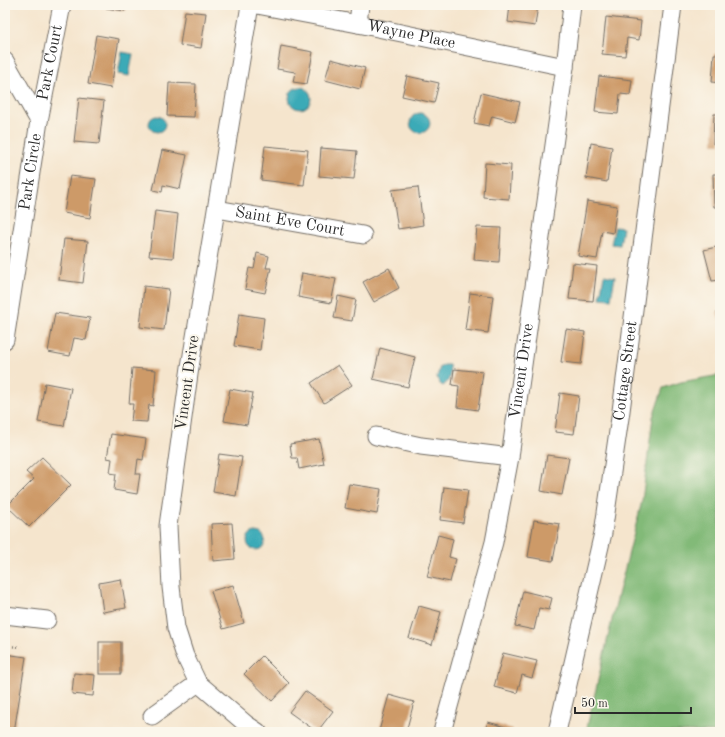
<svg xmlns="http://www.w3.org/2000/svg" width="725" height="737" font-family="'Old Standard TT',serif">
	<rect width="100%" height="100%" fill="#fbf7ec"/>
	<filter id="ink" filterUnits="userSpaceOnUse"><feTurbulence type="fractalNoise" baseFrequency=".025" numOctaves="2"/><feDisplacementMap in="SourceGraphic" scale="8" xChannelSelector="R" yChannelSelector="G"/><feConvolveMatrix kernelMatrix="1 2 1 2 8 2 1 2 1" color-interpolation-filters="sRGB"/></filter>
	<filter id="wash" filterUnits="userSpaceOnUse"><feTurbulence type="fractalNoise" baseFrequency=".012" numOctaves="4" result="noise"/><feDisplacementMap in="SourceGraphic" scale="16" xChannelSelector="R" yChannelSelector="G"/><feGaussianBlur stdDeviation="0.9" result="paint"/><feColorMatrix in="noise" values="0 0 0 0 0 0 0 0 0 0 0 0 0 0 0 0 0 1.4 0 .05"/><feComposite in="paint" operator="in"/></filter>
	<g filter="url(#wash)">
		<rect width="100%" height="100%" fill="#f5e5cd"/>
		<polygon fill="#82ba78" stroke="#567252" points="720,375 720,732 586,732 614,611 642,501 653,417 663,388 681,382"/>
		<g fill="#3aaab7" stroke="#326a71">
			<polygon points="122,52 133,54 129,76 118,74"/>
			<circle cx="300" cy="98" r="11"/>
			<circle cx="420" cy="123" r="10"/>
			<circle cx="157" cy="124" r="8"/>
			<polygon points="615,227 623,228 620,245 611,244"/>
			<polygon points="604,275 615,277 611,299 600,298"/>
			<path d="M 444,365 L 449,365 C 451,374 450,381 443,386 L 439,383 L 437,377 L 440,367 Z"/>
			<circle cx="256" cy="541" r="9"/>
		</g>
		<g id="blocks">
			<g fill="#cd9a68">
				<polygon points="107,5 126,5 125,11 106,8"/>
				<polygon points="510,5 538,5 535,26 508,22"/>
				<polygon points="185,11 206,13 201,48 180,45"/>
				<polygon points="606,17 641,21 639,40 627,38 625,56 602,54"/>
				<polygon points="96,35 119,39 111,88 88,84"/>
				<polygon points="281,46 313,52 307,84 293,82 295,72 277,69"/>
				<polygon points="714,54 720,54 720,83 712,82"/>
				<polygon points="331,59 365,68 360,89 325,80"/>
				<polygon points="407,76 439,83 434,103 402,96"/>
				<polygon points="599,76 632,80 630,95 620,94 618,114 595,112"/>
				<polygon points="169,83 196,84 194,117 167,116"/>
				<polygon points="481,93 520,102 515,122 492,116 489,126 474,123"/>
				<polygon points="79,98 104,101 99,144 74,142"/>
				<polygon points="714,114 720,114 720,144 713,144"/>
				<polygon points="591,143 612,147 607,182 586,178"/>
				<polygon points="265,146 308,150 304,185 261,180"/>
				<polygon points="321,148 357,151 354,179 319,176"/>
				<polygon points="162,150 187,155 180,189 163,185 162,192 153,190"/>
				<polygon points="485,163 511,165 509,199 483,197"/>
				<polygon points="713,174 720,174 720,207 714,207"/>
				<polygon points="70,176 96,179 90,218 64,213"/>
				<polygon points="418,187 423,225 398,229 392,190"/>
				<polygon points="587,201 617,206 613,233 602,231 597,259 578,256"/>
				<polygon points="155,211 178,214 173,258 149,256"/>
				<polygon points="477,227 501,228 499,262 474,260"/>
				<polygon points="64,239 88,241 83,283 59,280"/>
				<polygon points="720,246 720,280 712,281 704,250"/>
				<polygon points="257,253 269,256 266,268 271,268 265,293 245,289 249,268 254,269"/>
				<polygon points="573,263 597,266 593,301 569,299"/>
				<polygon points="389,268 399,288 374,302 363,282"/>
				<polygon points="302,273 336,279 331,303 298,297"/>
				<polygon points="144,286 169,289 164,330 140,327"/>
				<polygon points="470,293 493,296 488,333 465,330"/>
				<polygon points="338,296 356,300 352,321 334,318"/>
				<polygon points="720,311 720,321 717,312"/>
				<polygon points="55,313 90,318 86,340 74,338 70,356 48,352"/>
				<polygon points="239,314 264,318 260,350 234,346"/>
				<polygon points="566,329 585,332 581,364 561,362"/>
				<polygon points="380,348 415,357 408,387 373,379"/>
				<polygon points="338,365 352,385 324,403 311,383"/>
				<polygon points="132,368 156,370 153,406 149,405 147,422 131,421 133,404 129,404"/>
				<polygon points="454,369 483,372 478,410 457,407 459,386 452,385"/>
				<polygon points="45,383 71,388 64,426 38,422"/>
				<polygon points="230,389 253,393 247,425 224,421"/>
				<polygon points="560,393 579,396 574,434 555,432"/>
				<polygon points="111,434 146,439 143,460 138,459 136,474 140,474 137,494 114,490 116,474 110,473 112,459 107,458"/>
				<polygon points="319,439 324,464 299,469 297,458 292,458 290,444"/>
				<polygon points="219,454 242,457 236,496 213,492"/>
				<polygon points="547,455 569,458 562,495 541,491"/>
				<polygon points="42,457 71,485 29,527 7,506 34,479 26,472"/>
				<polygon points="349,484 381,489 377,514 345,508"/>
				<polygon points="444,487 468,490 463,523 440,520"/>
				<polygon points="534,520 560,524 553,561 528,557"/>
				<polygon points="232,523 235,559 213,561 211,524"/>
				<polygon points="438,535 453,539 449,557 456,559 450,582 427,577"/>
				<polygon points="121,579 126,608 103,612 99,583"/>
				<polygon points="233,585 244,623 223,629 211,591"/>
				<polygon points="523,591 552,598 549,610 539,608 534,630 515,626"/>
				<polygon points="419,606 441,612 432,645 409,638"/>
				<rect x="99" y="642" width="22" height="32"/>
				<polygon points="503,653 537,661 532,678 522,675 517,693 494,687"/>
				<polygon points="5,654 26,657 14,732 5,732"/>
				<polygon points="262,656 289,683 272,701 244,674"/>
				<polygon points="74,673 95,675 93,696 72,694"/>
				<polygon points="305,691 333,711 317,732 289,712"/>
				<polygon points="389,695 414,702 406,732 379,731"/>
				<polygon points="488,722 513,729 512,732 484,732"/>
			</g>
		</g>
	</g>
	<g filter="url(#ink)">
		<use href="#blocks" fill-opacity="0" stroke="#726c64" stroke-width="1"/>
		<g fill="none" stroke-linecap="round" stroke-linejoin="round">
			<g stroke="#726c64" stroke-width="19">
				<g id="minor">
					<polyline points="250,5 190,367 168,526 171,587 176,628 185,656 198,683 246,724 258,732"/>
					<path id="s1" d="M 257,5 L 358,24 L 565,67"/>
					<polyline points="358,24 360,5"/>
					<polyline points="5,61 39,121"/>
					<path id="s2" d="M 217,209 L 363,235"/>
					<path id="s3" d="M 5,340 L 39,121 L 62,5"/>
					<polyline points="376,436 421,446 510,457"/>
					<polyline points="5,615 47,620"/>
					<polyline points="152,716 198,683"/>
					<path id="s4" d="M 442,732 L 494,542 L 510,457 L 565,67 L 572,5"/>
					<path id="s5" d="M 557,732 L 603,533 L 621,411 L 673,5"/>
				</g>
			</g>
			<polyline stroke="#726c64" stroke-width="2.5" stroke-dasharray="1 3" stroke-linecap="butt" points="5,646 21,647"/>
			<use href="#minor" stroke="#fff" stroke-width="17"/>
		</g>
	</g>
	<g text-anchor="middle" dominant-baseline="central" stroke-width="4" stroke-linejoin="round" paint-order="stroke">
		<g font-size="16" fill="#2b2b2b" stroke="#fbf7ec">
			<text stroke="none"><textPath href="#s1" startOffset="157">Wayne Place</textPath></text>
			<text stroke="none"><textPath href="#s3" startOffset="281">Park Court</textPath></text>
			<text stroke="none"><textPath href="#s3" startOffset="170">Park Circle</textPath></text>
			<text stroke="none"><textPath href="#s2" startOffset="74">Saint Eve Court</textPath></text>
			<text stroke="none"><textPath href="#s5" startOffset="368">Cottage Street</textPath></text>
			<text stroke="none"><textPath href="#s4" startOffset="370">Vincent Drive</textPath></text>
			<text transform="translate(188 383) rotate(-82)">Vincent Drive</text>
		</g>
	</g>
	<rect width="725" height="737" fill="none" stroke="#fbf7ec" stroke-width="20"/>
	<path d="M575 707v6h116v-6" fill="none" stroke="#2b2b2b" stroke-width="2"/>
	<text x="581" y="707" font-size="12" fill="#2b2b2b" stroke="#fbf7ec" stroke-width="3" paint-order="stroke">50 m</text>
</svg>
